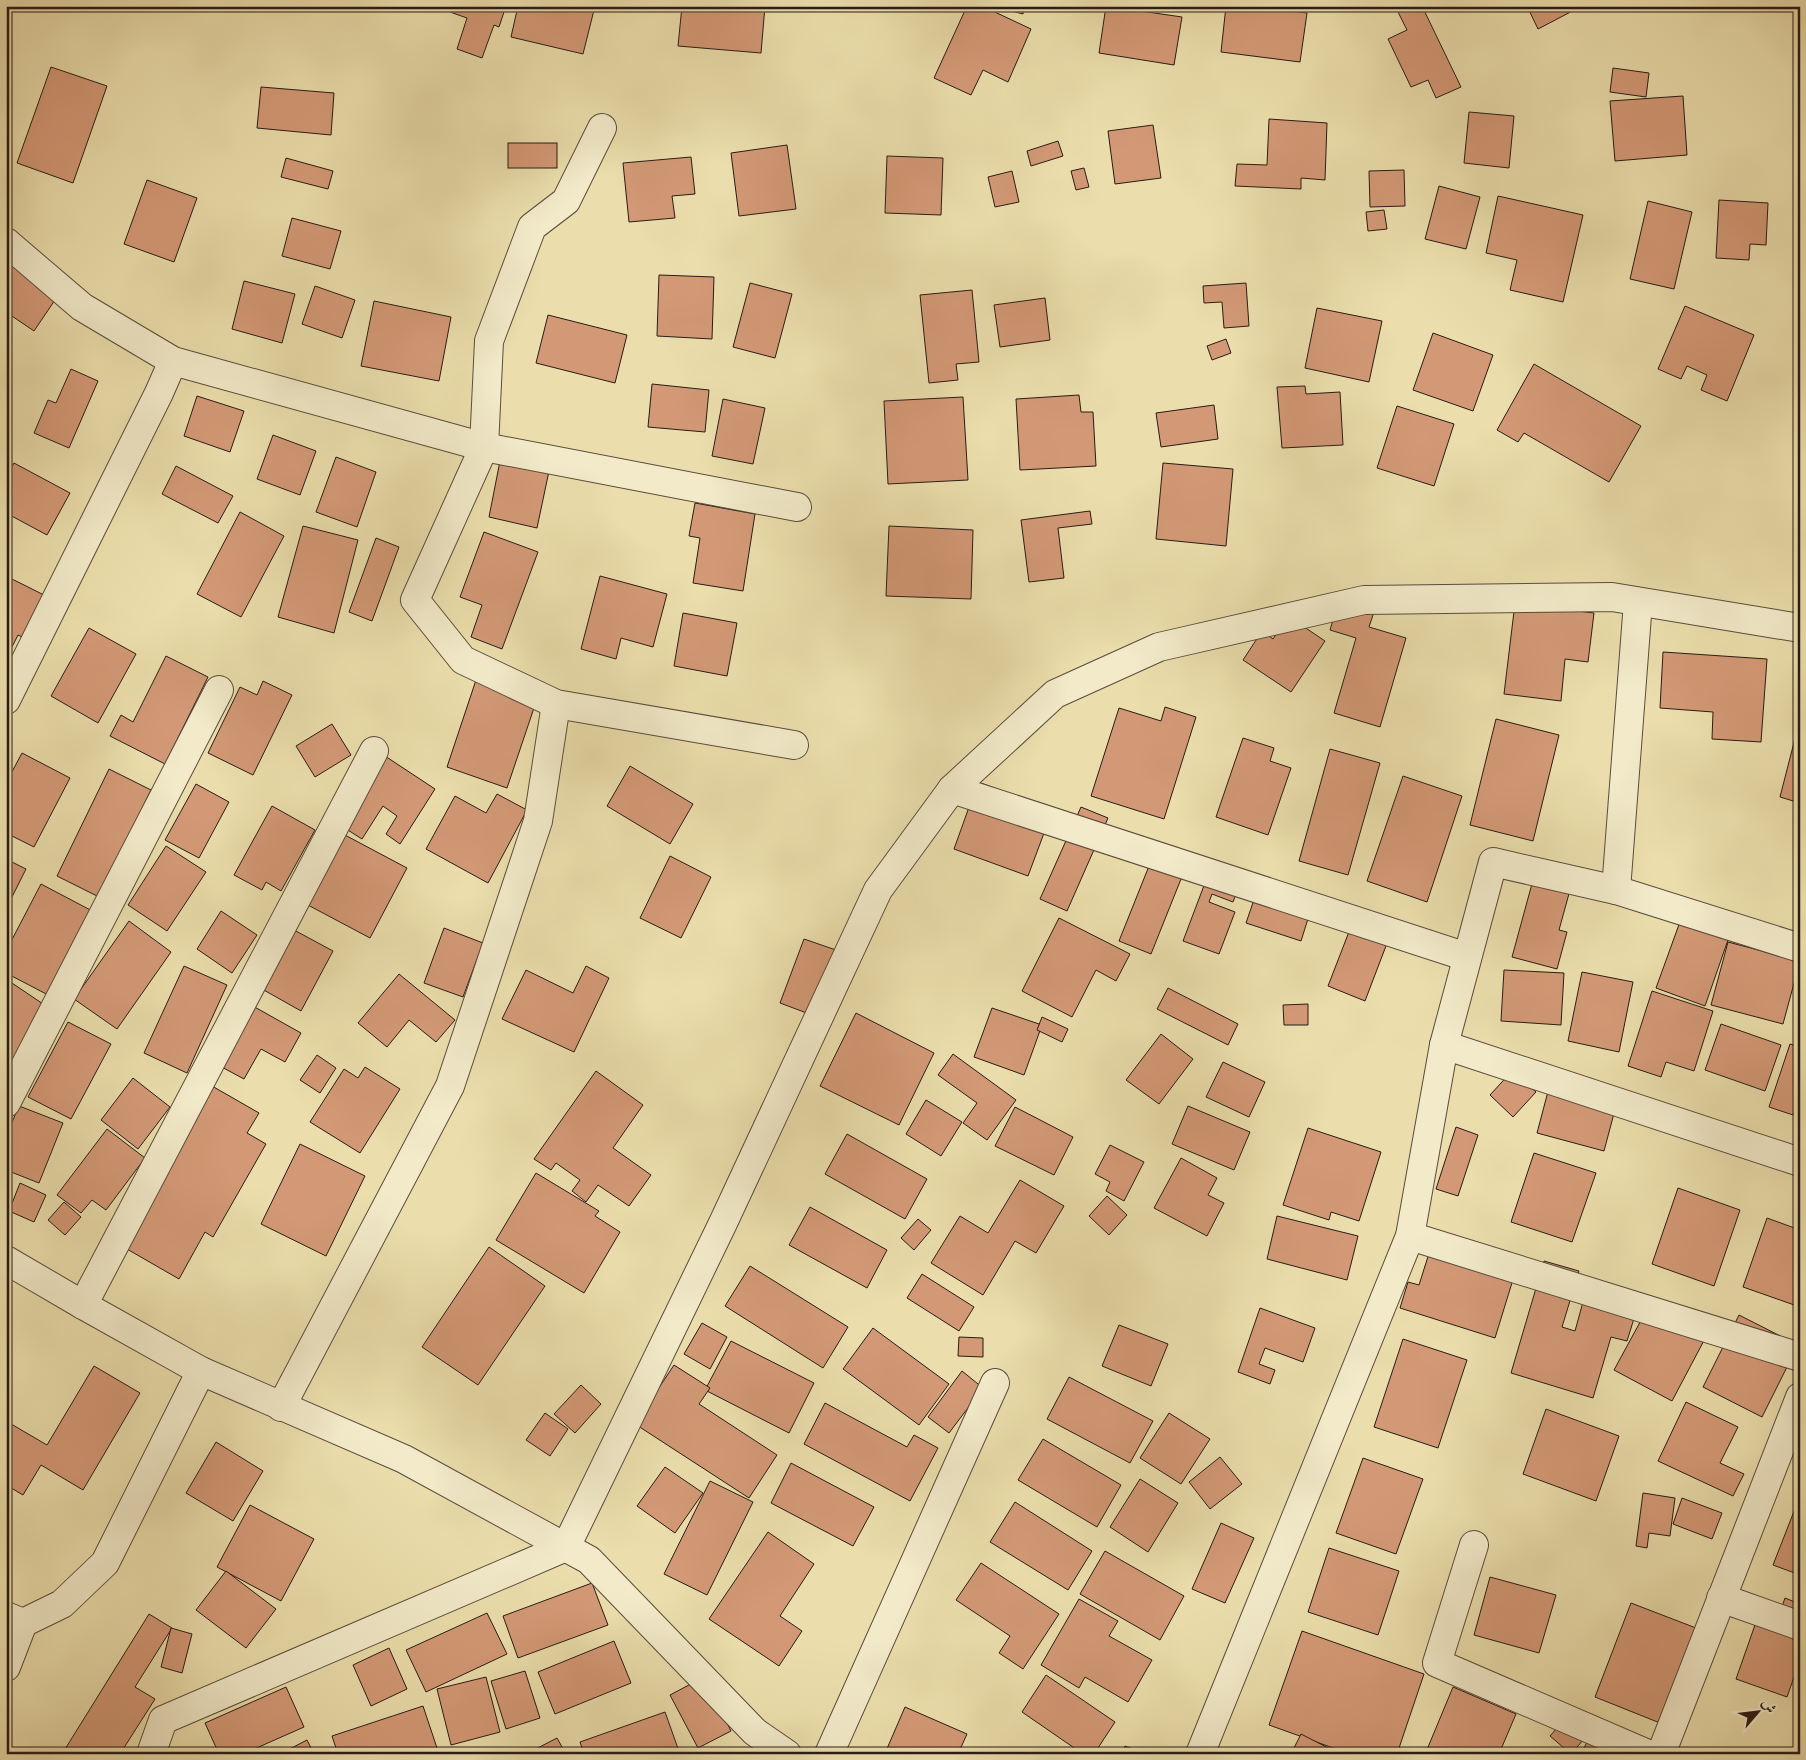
<svg xmlns="http://www.w3.org/2000/svg" width="1806" height="1760" font-family="'IM FELL English',Amiri,serif">
	<rect width="100%" height="100%" fill="#ebdeac"/>
	<filter id="stains"><feTurbulence type="fractalNoise" baseFrequency=".004" numOctaves="4"/><feColorMatrix values="0 0 0 0 .2 0 0 0 0 .09 0 0 0 0 .02 0 0 0 .5 -.17"/></filter>
	<radialGradient id="worn" r=".72"><stop offset=".6" stop-color="#630" stop-opacity="0"/><stop offset="1" stop-color="#630" stop-opacity=".3"/></radialGradient>
	<g fill="#d39976" stroke="#291b15">
		<polygon points="452,6 506,6 499,27 494,25 482,58 457,49 467,18 450,12"/>
		<polygon points="518,6 595,6 583,54 511,37"/>
		<polygon points="682,6 765,6 761,53 678,46"/>
		<polygon points="967,6 982,6 1031,29 1008,82 983,70 971,95 934,78"/>
		<polygon points="992,6 1025,6 1023,14"/>
		<polygon points="1106,6 1182,17 1174,65 1099,53"/>
		<polygon points="1226,6 1257,6 1307,13 1300,62 1221,52"/>
		<polygon points="1409,6 1422,6 1461,87 1436,98 1428,80 1411,87 1388,39 1407,30 1398,12"/>
		<polygon points="1527,6 1582,6 1538,29"/>
		<polygon points="51,67 107,86 73,183 17,163"/>
		<polygon points="1613,68 1649,73 1646,97 1610,92"/>
		<polygon points="261,87 334,93 331,135 257,128"/>
		<polygon points="1683,96 1687,155 1615,161 1610,101"/>
		<polygon points="1469,112 1514,116 1509,168 1464,163"/>
		<polygon points="1269,119 1327,123 1325,180 1301,178 1301,189 1235,186 1237,164 1267,165"/>
		<polygon points="1153,125 1161,178 1115,184 1108,131"/>
		<polygon points="1058,141 1063,156 1031,166 1027,151"/>
		<rect x="508" y="143" width="49" height="25"/>
		<polygon points="787,145 796,209 739,216 731,153"/>
		<polygon points="887,156 943,158 941,215 885,213"/>
		<polygon points="691,157 695,194 672,196 675,218 629,222 623,163"/>
		<polygon points="286,158 333,171 328,189 281,177"/>
		<polygon points="1084,168 1089,187 1076,190 1071,171"/>
		<polygon points="1404,170 1405,206 1370,207 1369,171"/>
		<polygon points="1012,171 1019,202 995,207 988,177"/>
		<polygon points="147,180 197,198 174,262 124,244"/>
		<polygon points="1439,186 1480,197 1466,249 1425,239"/>
		<polygon points="1498,196 1583,215 1563,302 1510,290 1517,260 1486,253"/>
		<polygon points="1719,200 1768,203 1766,245 1750,244 1749,260 1716,258"/>
		<polygon points="1648,201 1692,212 1674,289 1630,279"/>
		<polygon points="1384,210 1387,229 1368,231 1366,212"/>
		<polygon points="292,218 341,231 330,269 282,256"/>
		<polygon points="6,262 57,297 34,331 6,312"/>
		<polygon points="659,275 714,277 712,339 657,336"/>
		<polygon points="244,281 295,294 282,343 232,329"/>
		<polygon points="750,283 792,294 775,358 733,347"/>
		<polygon points="1246,283 1249,326 1224,328 1222,302 1204,303 1203,286"/>
		<polygon points="315,286 355,300 342,338 302,324"/>
		<polygon points="972,290 979,362 956,364 958,380 929,383 920,295"/>
		<polygon points="1045,298 1050,340 1000,347 994,305"/>
		<polygon points="374,301 451,317 439,381 361,366"/>
		<polygon points="1685,306 1754,335 1727,401 1701,390 1707,375 1687,366 1681,379 1658,369"/>
		<polygon points="1317,308 1382,321 1369,382 1305,368"/>
		<polygon points="548,315 627,335 615,383 536,363"/>
		<polygon points="1433,333 1493,355 1473,411 1413,390"/>
		<polygon points="1226,339 1231,353 1212,360 1207,346"/>
		<polygon points="1534,364 1641,426 1609,482 1524,433 1518,442 1497,430"/>
		<polygon points="71,369 98,381 69,448 34,433 48,400 56,403"/>
		<polygon points="652,384 709,390 705,432 648,427"/>
		<polygon points="1305,386 1306,394 1340,392 1343,445 1282,448 1277,387"/>
		<polygon points="1079,395 1081,412 1093,412 1096,466 1020,470 1016,399"/>
		<polygon points="197,396 244,411 230,452 184,436"/>
		<polygon points="963,397 968,480 888,484 884,401"/>
		<polygon points="723,399 765,408 753,464 712,456"/>
		<polygon points="1214,405 1218,439 1161,447 1156,413"/>
		<polygon points="1397,406 1454,424 1434,486 1377,468"/>
		<polygon points="273,435 316,451 300,495 257,479"/>
		<polygon points="336,457 376,472 357,527 316,512"/>
		<polygon points="500,461 549,471 537,528 489,517"/>
		<polygon points="14,463 70,493 47,535 6,513 6,477"/>
		<polygon points="1163,463 1233,469 1226,546 1156,539"/>
		<polygon points="176,466 233,496 218,523 162,494"/>
		<polygon points="695,503 755,514 743,591 693,583 700,538 689,536"/>
		<polygon points="1090,511 1092,524 1058,528 1064,578 1029,582 1021,520"/>
		<polygon points="240,512 284,536 241,617 197,594"/>
		<polygon points="303,526 358,540 334,633 278,617"/>
		<polygon points="889,526 973,530 971,599 886,596"/>
		<polygon points="1800,526 1800,542 1794,540"/>
		<polygon points="484,532 538,552 502,649 471,637 482,605 460,597"/>
		<polygon points="376,538 399,547 372,621 349,612"/>
		<polygon points="6,576 44,595 24,638 18,635 6,659"/>
		<polygon points="600,576 667,594 653,647 621,638 616,659 581,649"/>
		<polygon points="1340,596 1376,606 1369,627 1406,638 1380,727 1334,713 1356,638 1330,630"/>
		<polygon points="1515,603 1594,613 1588,662 1565,659 1561,701 1504,694"/>
		<polygon points="683,613 737,623 727,676 674,666"/>
		<polygon points="1288,616 1325,641 1291,692 1243,660 1262,631 1273,639"/>
		<polygon points="89,628 136,654 98,723 51,696"/>
		<polygon points="1663,652 1767,659 1761,742 1712,739 1713,712 1660,708"/>
		<polygon points="166,656 208,677 165,764 110,736 121,715 133,722"/>
		<polygon points="477,677 537,699 507,788 447,767"/>
		<polygon points="263,681 292,695 253,775 208,753 240,687 257,695"/>
		<polygon points="1165,707 1196,717 1164,819 1091,796 1119,708 1161,721"/>
		<polygon points="1496,719 1559,735 1533,841 1470,825"/>
		<polygon points="1800,719 1800,803 1780,797"/>
		<polygon points="332,724 351,755 315,777 296,746"/>
		<polygon points="1243,738 1274,748 1270,761 1291,768 1268,835 1216,817"/>
		<polygon points="1330,749 1380,763 1348,875 1299,861"/>
		<polygon points="22,753 70,778 34,847 6,833 6,783"/>
		<polygon points="385,756 435,789 400,844 386,834 397,816 383,806 362,839 340,825"/>
		<polygon points="630,766 693,804 670,844 607,806"/>
		<polygon points="109,769 151,790 99,897 57,876"/>
		<polygon points="1403,776 1462,796 1427,902 1367,881"/>
		<polygon points="978,782 1053,809 1028,876 954,849"/>
		<polygon points="196,784 229,802 199,858 165,840"/>
		<polygon points="497,794 527,810 488,883 426,849 455,796 486,813"/>
		<polygon points="272,806 315,830 281,891 266,882 262,890 234,875"/>
		<polygon points="1081,807 1108,818 1067,911 1040,899"/>
		<polygon points="343,834 407,868 370,938 306,904"/>
		<polygon points="166,846 206,872 167,931 128,905"/>
		<polygon points="670,856 711,877 681,938 640,918"/>
		<polygon points="6,859 26,869 6,909"/>
		<polygon points="1151,861 1183,874 1151,954 1119,941"/>
		<polygon points="1208,875 1239,886 1233,902 1212,894 1209,902 1235,912 1219,954 1183,941"/>
		<polygon points="1533,880 1570,890 1559,930 1567,932 1557,969 1512,957"/>
		<polygon points="41,884 96,913 52,997 6,973 6,951"/>
		<polygon points="1259,885 1313,903 1301,941 1246,923"/>
		<polygon points="221,911 257,935 232,973 197,949"/>
		<polygon points="1059,918 1130,954 1116,981 1096,970 1072,1017 1022,991"/>
		<polygon points="1681,919 1729,937 1705,1006 1656,988"/>
		<polygon points="129,921 171,952 117,1029 74,999"/>
		<polygon points="1352,924 1389,938 1365,1001 1328,986"/>
		<polygon points="444,928 483,943 463,997 424,983"/>
		<polygon points="294,930 333,951 301,1011 262,989"/>
		<polygon points="804,939 836,950 812,1015 780,1003"/>
		<polygon points="1728,942 1800,961 1783,1024 1711,1005"/>
		<polygon points="184,966 227,985 187,1073 144,1053"/>
		<polygon points="586,966 609,978 574,1052 502,1019 526,970 573,993"/>
		<polygon points="1504,970 1564,973 1561,1025 1501,1021"/>
		<polygon points="1582,972 1633,982 1619,1052 1568,1041"/>
		<polygon points="399,974 455,1020 436,1042 409,1020 387,1047 358,1023"/>
		<polygon points="6,979 49,1008 6,1070"/>
		<polygon points="1168,988 1238,1024 1228,1045 1157,1009"/>
		<polygon points="1652,991 1713,1011 1694,1071 1666,1062 1661,1077 1628,1066"/>
		<polygon points="1308,1004 1308,1025 1284,1025 1283,1005"/>
		<polygon points="251,1005 301,1033 285,1062 261,1049 244,1079 218,1065"/>
		<polygon points="992,1008 1042,1025 1024,1075 974,1057"/>
		<polygon points="856,1013 934,1053 899,1125 820,1086"/>
		<polygon points="1042,1017 1068,1029 1062,1042 1037,1030"/>
		<polygon points="68,1022 111,1044 71,1119 28,1097"/>
		<polygon points="1721,1024 1781,1045 1765,1091 1705,1070"/>
		<polygon points="1161,1034 1193,1059 1159,1104 1126,1080"/>
		<polygon points="1790,1044 1800,1047 1800,1098 1793,1115 1769,1107"/>
		<polygon points="953,1054 1016,1100 987,1140 963,1123 977,1103 938,1075"/>
		<polygon points="317,1055 336,1068 320,1093 300,1080"/>
		<polygon points="1223,1062 1265,1082 1249,1117 1206,1097"/>
		<polygon points="365,1067 400,1089 360,1153 310,1122 344,1069 358,1078"/>
		<polygon points="596,1071 643,1105 613,1148 651,1175 629,1206 598,1185 586,1202 572,1191 580,1180 556,1163 551,1170 534,1159"/>
		<polygon points="1512,1071 1536,1092 1513,1117 1490,1095"/>
		<polygon points="133,1078 170,1107 138,1149 101,1120"/>
		<polygon points="1550,1084 1617,1102 1604,1151 1537,1133"/>
		<polygon points="212,1086 259,1113 247,1133 266,1144 213,1237 205,1232 179,1279 120,1245"/>
		<polygon points="926,1100 962,1122 941,1156 906,1134"/>
		<polygon points="19,1106 63,1123 39,1183 6,1170 6,1136"/>
		<polygon points="1188,1106 1250,1132 1234,1170 1172,1144"/>
		<polygon points="1015,1107 1073,1137 1054,1175 995,1146"/>
		<polygon points="1456,1127 1478,1135 1458,1196 1436,1189"/>
		<polygon points="1308,1128 1381,1152 1359,1221 1331,1212 1329,1220 1283,1205"/>
		<polygon points="107,1129 145,1158 106,1210 92,1200 81,1213 57,1195"/>
		<polygon points="847,1134 927,1179 905,1219 825,1174"/>
		<polygon points="300,1144 365,1176 326,1256 261,1224"/>
		<polygon points="1110,1145 1144,1162 1124,1201 1106,1191 1110,1182 1095,1174"/>
		<polygon points="1534,1153 1596,1173 1572,1242 1511,1222"/>
		<polygon points="1181,1158 1217,1178 1208,1195 1224,1203 1207,1236 1154,1208"/>
		<polygon points="536,1173 599,1211 595,1216 620,1232 584,1293 496,1240"/>
		<polygon points="1020,1180 1064,1206 1036,1253 1015,1241 983,1295 931,1263 960,1216 988,1233"/>
		<polygon points="20,1183 46,1195 34,1222 9,1211"/>
		<polygon points="1678,1188 1740,1210 1714,1286 1652,1264"/>
		<polygon points="1107,1196 1127,1215 1109,1235 1089,1216"/>
		<polygon points="64,1202 81,1217 65,1235 48,1220"/>
		<polygon points="810,1207 887,1250 867,1288 789,1245"/>
		<polygon points="1277,1216 1358,1236 1347,1280 1267,1259"/>
		<polygon points="1767,1218 1800,1230 1800,1307 1743,1287"/>
		<polygon points="918,1219 931,1230 914,1250 901,1238"/>
		<polygon points="489,1247 545,1286 478,1385 422,1347"/>
		<polygon points="1431,1247 1515,1273 1495,1338 1400,1308 1408,1282 1419,1285"/>
		<polygon points="1544,1261 1579,1271 1562,1327 1575,1331 1589,1280 1641,1296 1627,1341 1611,1337 1593,1398 1511,1373"/>
		<polygon points="750,1266 848,1327 823,1368 725,1306"/>
		<polygon points="922,1274 974,1307 959,1331 907,1298"/>
		<polygon points="1651,1302 1708,1333 1672,1401 1614,1370"/>
		<polygon points="1260,1308 1315,1328 1303,1362 1265,1348 1259,1364 1275,1370 1270,1384 1238,1372"/>
		<polygon points="1739,1315 1798,1345 1762,1417 1703,1387"/>
		<polygon points="702,1323 727,1337 710,1369 684,1354"/>
		<polygon points="1119,1325 1168,1344 1151,1386 1102,1366"/>
		<polygon points="873,1328 949,1384 919,1425 843,1369"/>
		<polygon points="959,1337 983,1338 983,1357 958,1356"/>
		<polygon points="1403,1339 1467,1360 1438,1448 1374,1427"/>
		<polygon points="731,1341 814,1383 789,1433 705,1390"/>
		<polygon points="674,1365 710,1388 699,1404 777,1455 749,1498 635,1424"/>
		<polygon points="94,1366 140,1393 83,1490 41,1465 23,1495 6,1485 6,1421 47,1445"/>
		<polygon points="962,1371 983,1388 949,1433 928,1417"/>
		<polygon points="1069,1377 1153,1421 1130,1463 1047,1419"/>
		<polygon points="581,1385 601,1404 575,1433 554,1414"/>
		<polygon points="1686,1402 1738,1427 1720,1463 1744,1474 1733,1496 1658,1461"/>
		<polygon points="825,1403 907,1447 914,1435 938,1448 910,1501 804,1444"/>
		<polygon points="1546,1409 1619,1436 1596,1501 1523,1474"/>
		<polygon points="545,1413 568,1429 550,1456 526,1440"/>
		<polygon points="1169,1413 1210,1439 1181,1484 1140,1458"/>
		<polygon points="1043,1439 1121,1485 1097,1527 1018,1480"/>
		<polygon points="216,1442 263,1471 233,1521 186,1493"/>
		<polygon points="1220,1457 1242,1484 1210,1509 1189,1482"/>
		<polygon points="1363,1458 1423,1479 1396,1554 1336,1533"/>
		<polygon points="791,1463 874,1507 853,1546 771,1503"/>
		<polygon points="665,1467 703,1493 675,1533 637,1506"/>
		<polygon points="1140,1479 1178,1503 1148,1552 1110,1527"/>
		<polygon points="710,1481 753,1502 707,1595 664,1574"/>
		<polygon points="1643,1493 1675,1498 1670,1536 1649,1533 1647,1548 1636,1546"/>
		<polygon points="1800,1496 1800,1575 1773,1565"/>
		<polygon points="1682,1498 1722,1513 1712,1539 1673,1524"/>
		<polygon points="1015,1502 1092,1551 1068,1590 990,1542"/>
		<polygon points="250,1505 314,1539 281,1601 217,1567"/>
		<polygon points="1221,1523 1254,1538 1225,1603 1192,1589"/>
		<polygon points="768,1532 814,1564 780,1616 802,1631 779,1666 709,1619"/>
		<polygon points="1329,1548 1399,1571 1378,1635 1308,1612"/>
		<polygon points="1105,1551 1184,1596 1160,1640 1080,1594"/>
		<polygon points="981,1563 1059,1614 1023,1669 999,1653 1010,1636 956,1600"/>
		<polygon points="226,1571 276,1609 246,1648 196,1610"/>
		<polygon points="1490,1577 1556,1595 1539,1653 1474,1635"/>
		<polygon points="592,1583 608,1625 518,1658 503,1616"/>
		<polygon points="1785,1598 1800,1604 1800,1660 1787,1697 1736,1679 1762,1605 1780,1612"/>
		<polygon points="1079,1599 1118,1621 1109,1636 1152,1660 1128,1702 1085,1677 1079,1688 1041,1665"/>
		<polygon points="1631,1603 1696,1628 1660,1723 1595,1697"/>
		<polygon points="487,1613 507,1654 426,1692 406,1650"/>
		<polygon points="149,1614 172,1628 135,1687 155,1699 120,1754 62,1754"/>
		<polygon points="171,1628 192,1634 182,1673 161,1667"/>
		<polygon points="1302,1631 1424,1674 1397,1754 1350,1754 1269,1725"/>
		<polygon points="614,1641 631,1683 555,1714 538,1672"/>
		<polygon points="389,1648 407,1689 371,1706 353,1665"/>
		<polygon points="525,1671 540,1718 506,1729 491,1681"/>
		<polygon points="1046,1675 1115,1722 1094,1754 1083,1754 1022,1712"/>
		<polygon points="486,1677 500,1732 451,1745 437,1689"/>
		<polygon points="704,1677 731,1731 698,1748 670,1695"/>
		<polygon points="286,1687 304,1727 243,1754 219,1754 205,1723"/>
		<polygon points="1453,1687 1516,1714 1499,1754 1430,1754 1426,1752"/>
		<polygon points="423,1706 438,1751 430,1754 338,1754 332,1736"/>
		<polygon points="905,1707 967,1734 958,1754 893,1754 886,1751"/>
		<polygon points="665,1712 680,1754 584,1754 580,1742"/>
		<polygon points="1563,1721 1584,1739 1571,1754 1550,1736"/>
		<polygon points="1594,1728 1616,1740 1609,1754 1585,1754 1582,1752"/>
		<polygon points="1301,1734 1340,1754 1291,1754"/>
		<polygon points="557,1738 566,1754 526,1754"/>
		<polygon points="307,1740 314,1754 280,1754"/>
		<polygon points="1125,1746 1146,1754 1122,1754"/>
	</g>
	<g fill="none" stroke-linecap="round" stroke-linejoin="round">
		<g stroke="#5a4c3b" stroke-width="30">
			<g id="minor">
				<polyline points="602,128 566,201 532,227 489,341 484,447 415,600 463,660 556,704 794,745"/>
				<polyline points="6,242 82,307 173,361 484,447 797,507"/>
				<polyline points="6,700 159,393 173,361"/>
				<polyline points="952,789 1467,957"/>
				<polyline points="1616,890 1638,602"/>
				<polyline points="1444,1045 1800,1162"/>
				<polyline points="6,1103 219,690"/>
				<polyline points="1410,1236 1800,1357"/>
				<polyline points="6,1260 83,1305 201,1371 404,1459 589,1560 755,1732 787,1754"/>
				<polyline points="83,1305 374,751"/>
				<polyline points="281,1407 450,1086 538,821 556,704"/>
				<polyline points="1474,1545 1437,1663 1648,1754"/>
				<polyline points="1721,1598 1800,1626"/>
				<polyline points="6,1616 23,1623 62,1604 105,1563 201,1371"/>
				<polyline points="6,1667 23,1623"/>
				<polyline points="151,1754 163,1720 566,1547 723,1223 878,890 952,789 1055,694 1159,647 1364,600 1612,597 1800,628"/>
				<polyline points="829,1754 995,1383"/>
				<polyline points="1200,1754 1410,1236 1444,1045 1493,862 1616,890 1800,948"/>
				<polyline points="1661,1754 1800,1397"/>
			</g>
		</g>
		<use href="#minor" stroke="#f2eac9" stroke-width="28"/>
	</g>
	<rect width="1806" height="1760" fill="none" stroke="#ebdeac" stroke-width="25"/>
	<rect x="8" y="8" width="1791" height="1745" fill="none" stroke="#291b15" stroke-width="2.5"/>
	<rect x="12" y="12" width="1781" height="1735" fill="none" stroke="#291b15"/>
	<g transform="translate(1758 1712) rotate(62)" stroke="#f2eac9" stroke-width="4" paint-order="stroke">
	<path d="M0-4L9 19L0 12L-9 19Z" fill="#291b15"/>
	<text y="-8" font-size="14" font-weight="bold" text-anchor="middle" fill="#291b15">ش</text>
	</g>
	<rect width="100%" height="100%" filter="url(#stains)"/>
	<rect width="100%" height="100%" fill="url(#worn)"/>
</svg>
